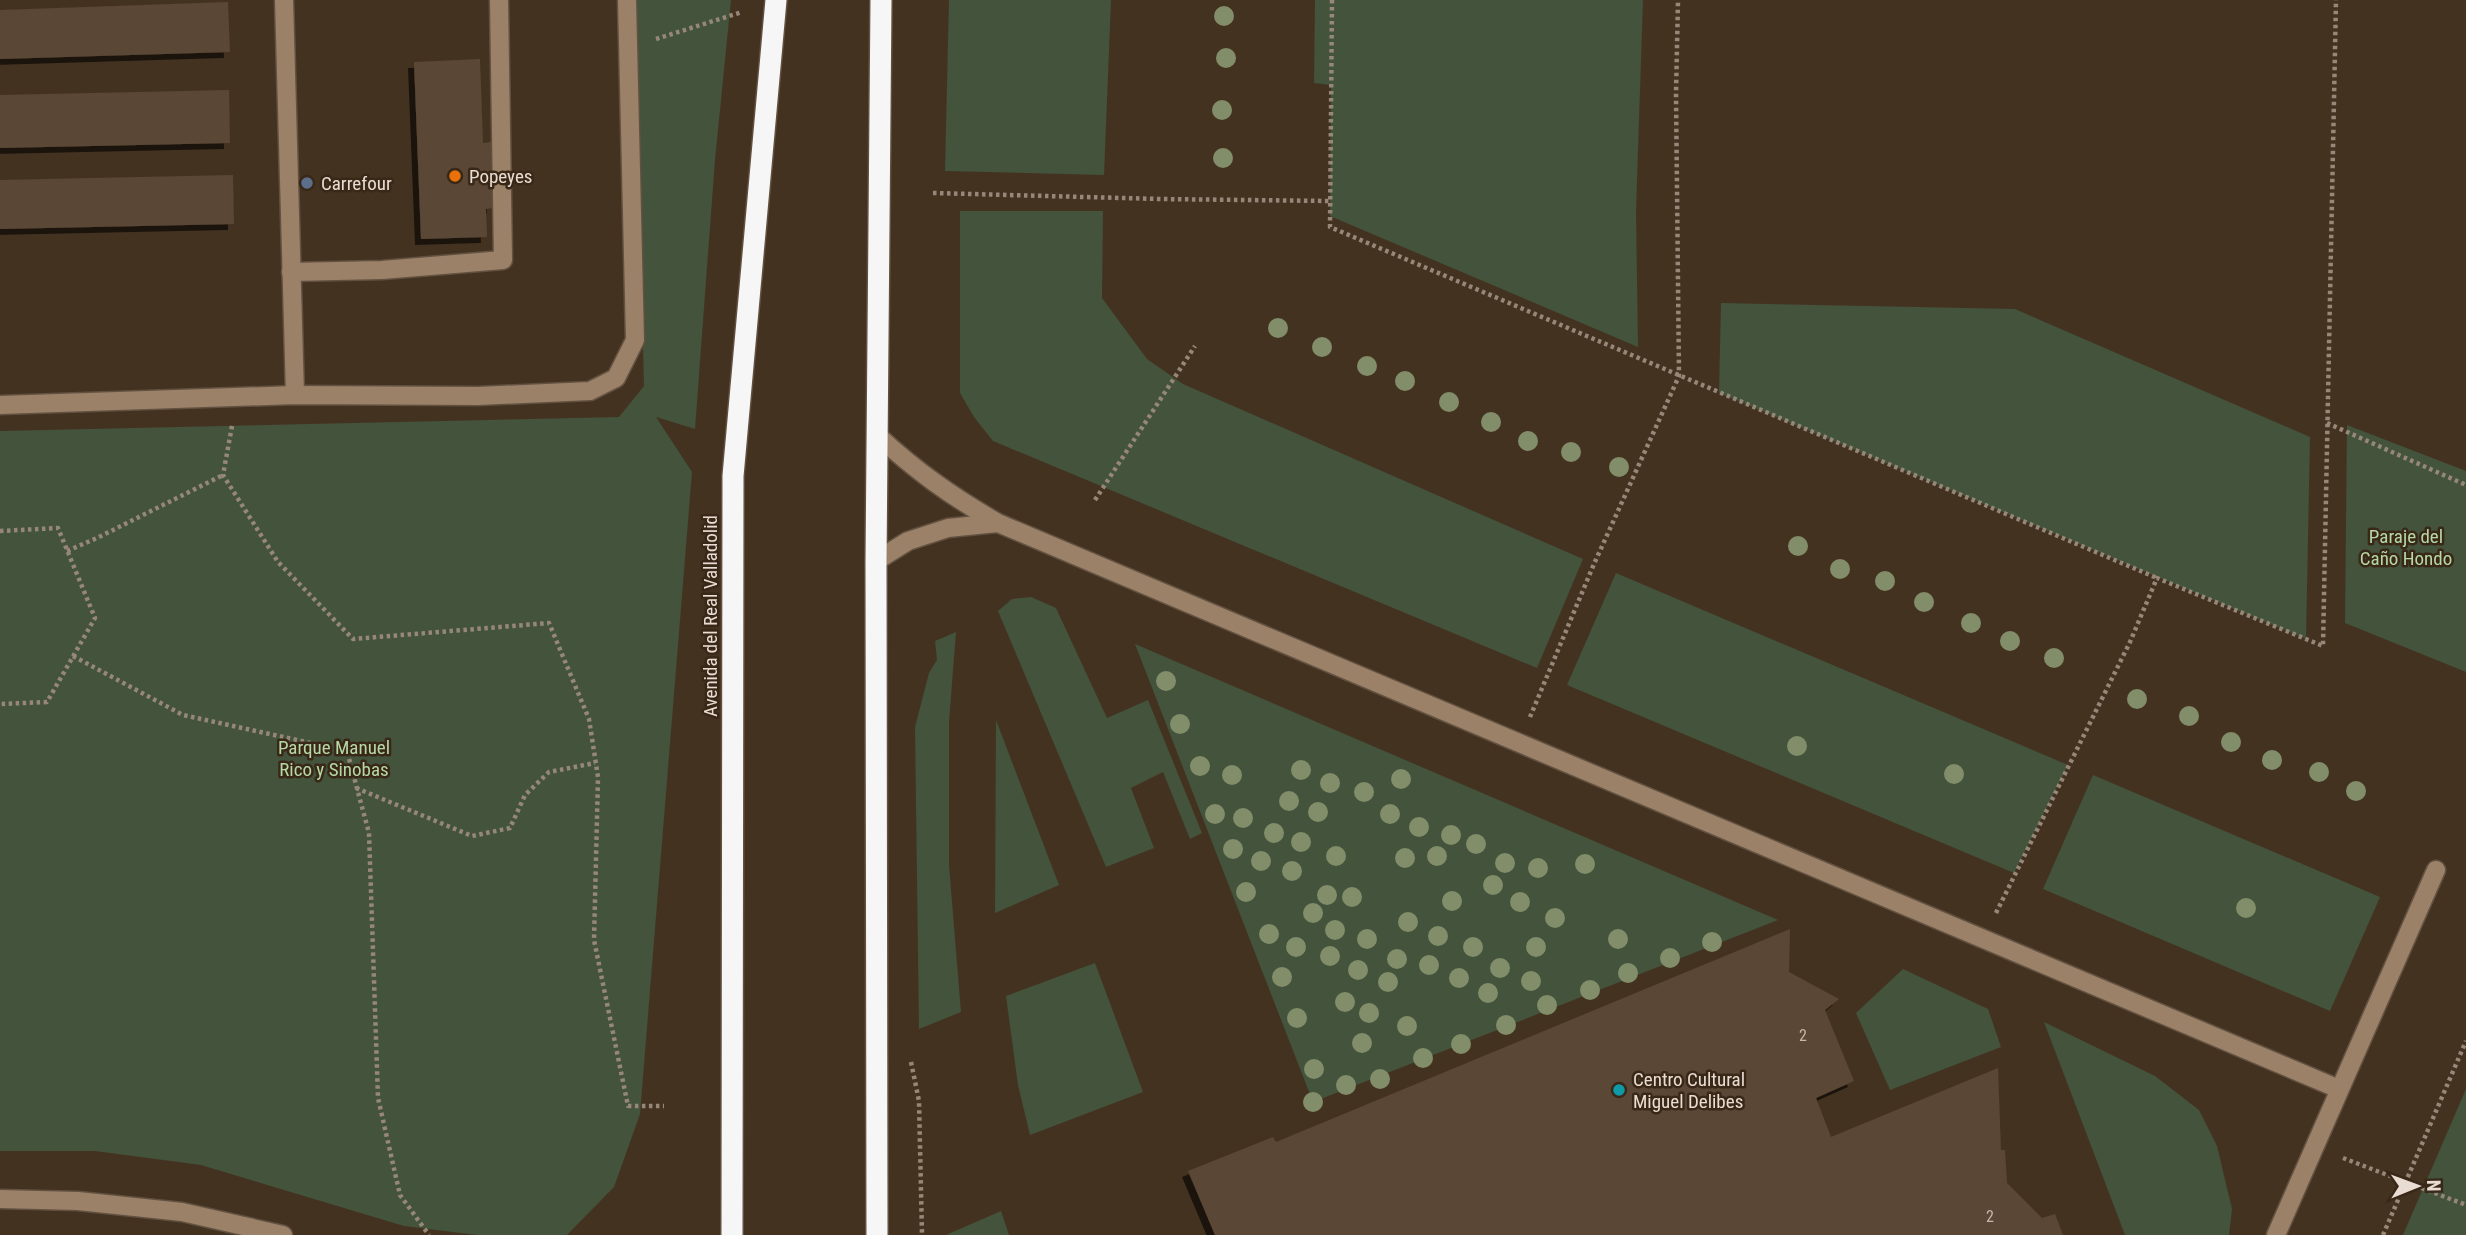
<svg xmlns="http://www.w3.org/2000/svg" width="2466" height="1235" font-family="'Roboto Condensed',sans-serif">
	<defs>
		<filter id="shadow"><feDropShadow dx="-6" dy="6" stdDeviation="0" flood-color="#0009"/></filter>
	</defs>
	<rect width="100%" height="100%" fill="#443221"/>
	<g fill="#43533c">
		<polygon points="637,0 731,0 715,160 695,429 656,417 692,472 640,1114 614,1187 567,1235 477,1235 404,1226 201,1165 95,1151 0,1151 0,431 619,417 644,386 637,129"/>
		<polygon points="949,0 1111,0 1104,175 945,171"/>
		<polygon points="1315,0 1643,0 1636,211 1638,347 1330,216 1331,85 1314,83"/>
		<polygon points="960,211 1103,211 1102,298 1147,359 1183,384 1583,559 1537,668 993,441 974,417 960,393"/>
		<polygon points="1721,303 2015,309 2310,437 2306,639 1719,393"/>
		<polygon points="2347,425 2466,471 2466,672 2345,623"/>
		<polygon points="1616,573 2068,765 2014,873 1567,685"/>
		<polygon points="1031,597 1056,608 1107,718 1148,700 1202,833 1190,839 1163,772 1131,788 1154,848 1106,867 998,611 1012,599"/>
		<polygon points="956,632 949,722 949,865 961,1012 919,1029 915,727 929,673 937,660 935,641"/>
		<polygon points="1135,644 1778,920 1313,1102"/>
		<polygon points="996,720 1059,885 995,913"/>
		<polygon points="2093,775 2380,897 2330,1011 2043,889"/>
		<polygon points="1095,963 1143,1092 1030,1135 1018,1085 1006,996"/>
		<polygon points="1903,969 1988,1009 2001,1047 1890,1090 1856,1013"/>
		<polygon points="2044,1022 2155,1076 2199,1110 2217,1146 2232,1209 2229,1235 2125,1235"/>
		<polygon points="2466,1089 2466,1235 2403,1235"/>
		<polygon points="1001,1211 1009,1235 946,1235"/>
	</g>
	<g fill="#5a4735" filter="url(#shadow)">
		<polygon points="228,2 230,52 0,59 0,10"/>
		<polygon points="480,59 483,143 491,142 493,208 486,209 487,237 421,239 414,62"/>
		<polygon points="229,90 230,143 0,148 0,95"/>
		<polygon points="233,175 234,224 0,229 0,180"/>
		<polygon points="1790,929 1789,972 1839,999 1825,1010 1854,1081 1816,1098 1831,1137 1998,1068 2001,1150 2005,1150 2007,1183 2042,1218 2055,1214 2063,1235 1215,1235 1188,1171 1273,1137 1276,1142"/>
	</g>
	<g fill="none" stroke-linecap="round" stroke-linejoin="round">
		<g stroke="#625141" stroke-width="21">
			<g id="minor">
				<polyline points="284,0 295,395"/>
				<polyline points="291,272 382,270 503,260 499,0"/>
				<polyline points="0,405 295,395 478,396 590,391 616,378 635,340 627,0"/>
				<path d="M 877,435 C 916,471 951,496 998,523 L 2339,1089"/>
				<polyline points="876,561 908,541 948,528 997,523"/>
				<polyline points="0,1199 78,1201 182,1212 283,1235"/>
				<polyline points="2276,1235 2436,870"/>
			</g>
		</g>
		<g stroke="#625141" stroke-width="24">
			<g id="highway">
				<polyline points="732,1235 733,476 776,0"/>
				<polyline points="877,1235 876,561 881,0"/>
			</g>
		</g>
		<g stroke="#968779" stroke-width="4.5" stroke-dasharray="3.5 3.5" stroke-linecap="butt">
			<polyline points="1332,0 1330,227 2157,578"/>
			<polyline points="656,39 742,12"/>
			<polyline points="933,193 1160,199 1330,201"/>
			<polyline points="2327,423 2466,485"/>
			<polyline points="232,426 223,475 278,562 353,639 549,623 589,719 598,777 594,940 628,1106 664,1106"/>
			<polyline points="1095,500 1195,346"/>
			<polyline points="0,531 58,528 95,618 47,702 0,704"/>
			<polyline points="67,551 97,538 223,475"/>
			<polyline points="73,656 183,715 347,751 369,833 378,1098 400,1195 429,1235"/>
			<polyline points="1530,717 1594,564 1679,376 1676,94 1678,0"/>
			<polyline points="356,788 472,836 510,828 525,795 549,772 595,763"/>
			<polyline points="1996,913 2130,642 2157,578 2323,646 2336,0"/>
			<polyline points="911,1062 919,1101 922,1235"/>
			<polyline points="2343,1158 2466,1205"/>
			<polyline points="2383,1235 2466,1041"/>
		</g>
		<use href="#minor" stroke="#9a8167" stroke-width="18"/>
		<use href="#highway" stroke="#f6f6f6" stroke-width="21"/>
	</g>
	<g fill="#828d6a">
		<circle cx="1224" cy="16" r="10"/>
		<circle cx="1226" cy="58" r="10"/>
		<circle cx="1222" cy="110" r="10"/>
		<circle cx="1223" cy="158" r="10"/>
		<circle cx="1278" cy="328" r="10"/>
		<circle cx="1322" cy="347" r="10"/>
		<circle cx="1367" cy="366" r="10"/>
		<circle cx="1405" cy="381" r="10"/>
		<circle cx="1449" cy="402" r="10"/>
		<circle cx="1491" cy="422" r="10"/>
		<circle cx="1528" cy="441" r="10"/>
		<circle cx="1571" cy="452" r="10"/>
		<circle cx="1619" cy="467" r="10"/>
		<circle cx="1798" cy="546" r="10"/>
		<circle cx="1840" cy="569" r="10"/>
		<circle cx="1885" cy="581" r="10"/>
		<circle cx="1924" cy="602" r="10"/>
		<circle cx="1971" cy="623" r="10"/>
		<circle cx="2010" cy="641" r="10"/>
		<circle cx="2054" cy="658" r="10"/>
		<circle cx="1166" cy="681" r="10"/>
		<circle cx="2137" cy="699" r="10"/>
		<circle cx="2189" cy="716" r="10"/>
		<circle cx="1180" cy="724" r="10"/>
		<circle cx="2231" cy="742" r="10"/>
		<circle cx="1797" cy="746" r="10"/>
		<circle cx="2272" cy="760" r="10"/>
		<circle cx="1200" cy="766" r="10"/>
		<circle cx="1301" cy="770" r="10"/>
		<circle cx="2319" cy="772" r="10"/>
		<circle cx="1954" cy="774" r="10"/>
		<circle cx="1232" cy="775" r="10"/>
		<circle cx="1401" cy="779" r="10"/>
		<circle cx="1330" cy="783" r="10"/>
		<circle cx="2356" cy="791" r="10"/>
		<circle cx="1364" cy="792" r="10"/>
		<circle cx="1289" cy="801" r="10"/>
		<circle cx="1318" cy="812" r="10"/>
		<circle cx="1215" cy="814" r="10"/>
		<circle cx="1390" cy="814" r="10"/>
		<circle cx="1243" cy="818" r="10"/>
		<circle cx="1419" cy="827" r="10"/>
		<circle cx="1274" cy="833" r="10"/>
		<circle cx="1451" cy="835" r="10"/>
		<circle cx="1301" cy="842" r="10"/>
		<circle cx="1476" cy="844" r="10"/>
		<circle cx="1233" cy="849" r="10"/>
		<circle cx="1336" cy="856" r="10"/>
		<circle cx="1437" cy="856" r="10"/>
		<circle cx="1405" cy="858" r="10"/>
		<circle cx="1261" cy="861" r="10"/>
		<circle cx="1505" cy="863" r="10"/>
		<circle cx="1585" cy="864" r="10"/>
		<circle cx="1538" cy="868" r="10"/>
		<circle cx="1292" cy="871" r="10"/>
		<circle cx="1493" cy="885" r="10"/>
		<circle cx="1246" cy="892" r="10"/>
		<circle cx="1327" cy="895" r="10"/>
		<circle cx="1352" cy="897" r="10"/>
		<circle cx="1452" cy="901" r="10"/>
		<circle cx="1520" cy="902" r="10"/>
		<circle cx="2246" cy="908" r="10"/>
		<circle cx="1313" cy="913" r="10"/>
		<circle cx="1555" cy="918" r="10"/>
		<circle cx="1408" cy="922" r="10"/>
		<circle cx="1335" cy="930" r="10"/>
		<circle cx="1269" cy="934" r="10"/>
		<circle cx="1438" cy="936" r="10"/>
		<circle cx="1367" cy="939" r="10"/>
		<circle cx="1618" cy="939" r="10"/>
		<circle cx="1712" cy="942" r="10"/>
		<circle cx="1296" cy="947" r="10"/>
		<circle cx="1473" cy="947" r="10"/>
		<circle cx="1536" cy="947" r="10"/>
		<circle cx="1330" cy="956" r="10"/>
		<circle cx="1670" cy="958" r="10"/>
		<circle cx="1397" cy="959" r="10"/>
		<circle cx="1429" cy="965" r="10"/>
		<circle cx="1500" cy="968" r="10"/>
		<circle cx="1358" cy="970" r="10"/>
		<circle cx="1628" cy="973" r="10"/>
		<circle cx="1282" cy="977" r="10"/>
		<circle cx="1459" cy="978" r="10"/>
		<circle cx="1531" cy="981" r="10"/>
		<circle cx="1388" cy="982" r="10"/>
		<circle cx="1590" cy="990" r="10"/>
		<circle cx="1488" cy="993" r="10"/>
		<circle cx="1345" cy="1002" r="10"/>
		<circle cx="1547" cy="1005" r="10"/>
		<circle cx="1369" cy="1013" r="10"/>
		<circle cx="1297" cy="1018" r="10"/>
		<circle cx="1506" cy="1025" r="10"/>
		<circle cx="1407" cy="1026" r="10"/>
		<circle cx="1362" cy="1043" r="10"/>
		<circle cx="1461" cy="1044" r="10"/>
		<circle cx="1423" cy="1058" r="10"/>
		<circle cx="1314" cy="1069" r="10"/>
		<circle cx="1380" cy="1079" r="10"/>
		<circle cx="1346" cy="1085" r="10"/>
		<circle cx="1313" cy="1102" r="10"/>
	</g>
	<circle fill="#e8710a" stroke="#392817" stroke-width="2.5" cx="455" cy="176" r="7"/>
	<circle fill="#5c6f8a" stroke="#392817" stroke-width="2.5" cx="307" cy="183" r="7"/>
	<circle fill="#0f9aa8" stroke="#392817" stroke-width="2.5" cx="1619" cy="1090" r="7"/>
	<g text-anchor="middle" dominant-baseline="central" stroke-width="5" stroke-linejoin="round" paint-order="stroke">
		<g font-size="16" fill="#c5b8ac">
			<text x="1803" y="1035">2</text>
			<text x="1990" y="1216">2</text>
		</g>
		<g font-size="19" fill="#e9ddd3" stroke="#392817" text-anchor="start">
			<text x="469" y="176">Popeyes</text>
			<text x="321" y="183">Carrefour</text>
			<text x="1633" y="1079">Centro Cultural<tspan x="1633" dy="22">Miguel Delibes</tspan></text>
		</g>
		<g font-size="19" fill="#b5d8a6" stroke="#392817">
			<text x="2406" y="536">Paraje del<tspan x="2406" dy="22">Caño Hondo</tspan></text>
			<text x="334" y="747">Parque Manuel<tspan x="334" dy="22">Rico y Sinobas</tspan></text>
		</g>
		<g font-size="19" fill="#e9ddd3" stroke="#392817">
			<text transform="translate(710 616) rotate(-90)">Avenida del Real Valladolid</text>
		</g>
	</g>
	<g transform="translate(2417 1186) rotate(89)" stroke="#392817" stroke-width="5" paint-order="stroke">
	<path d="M0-5L12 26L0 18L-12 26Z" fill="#e9ddd3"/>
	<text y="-10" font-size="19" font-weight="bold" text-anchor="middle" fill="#e9ddd3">N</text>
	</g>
</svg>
